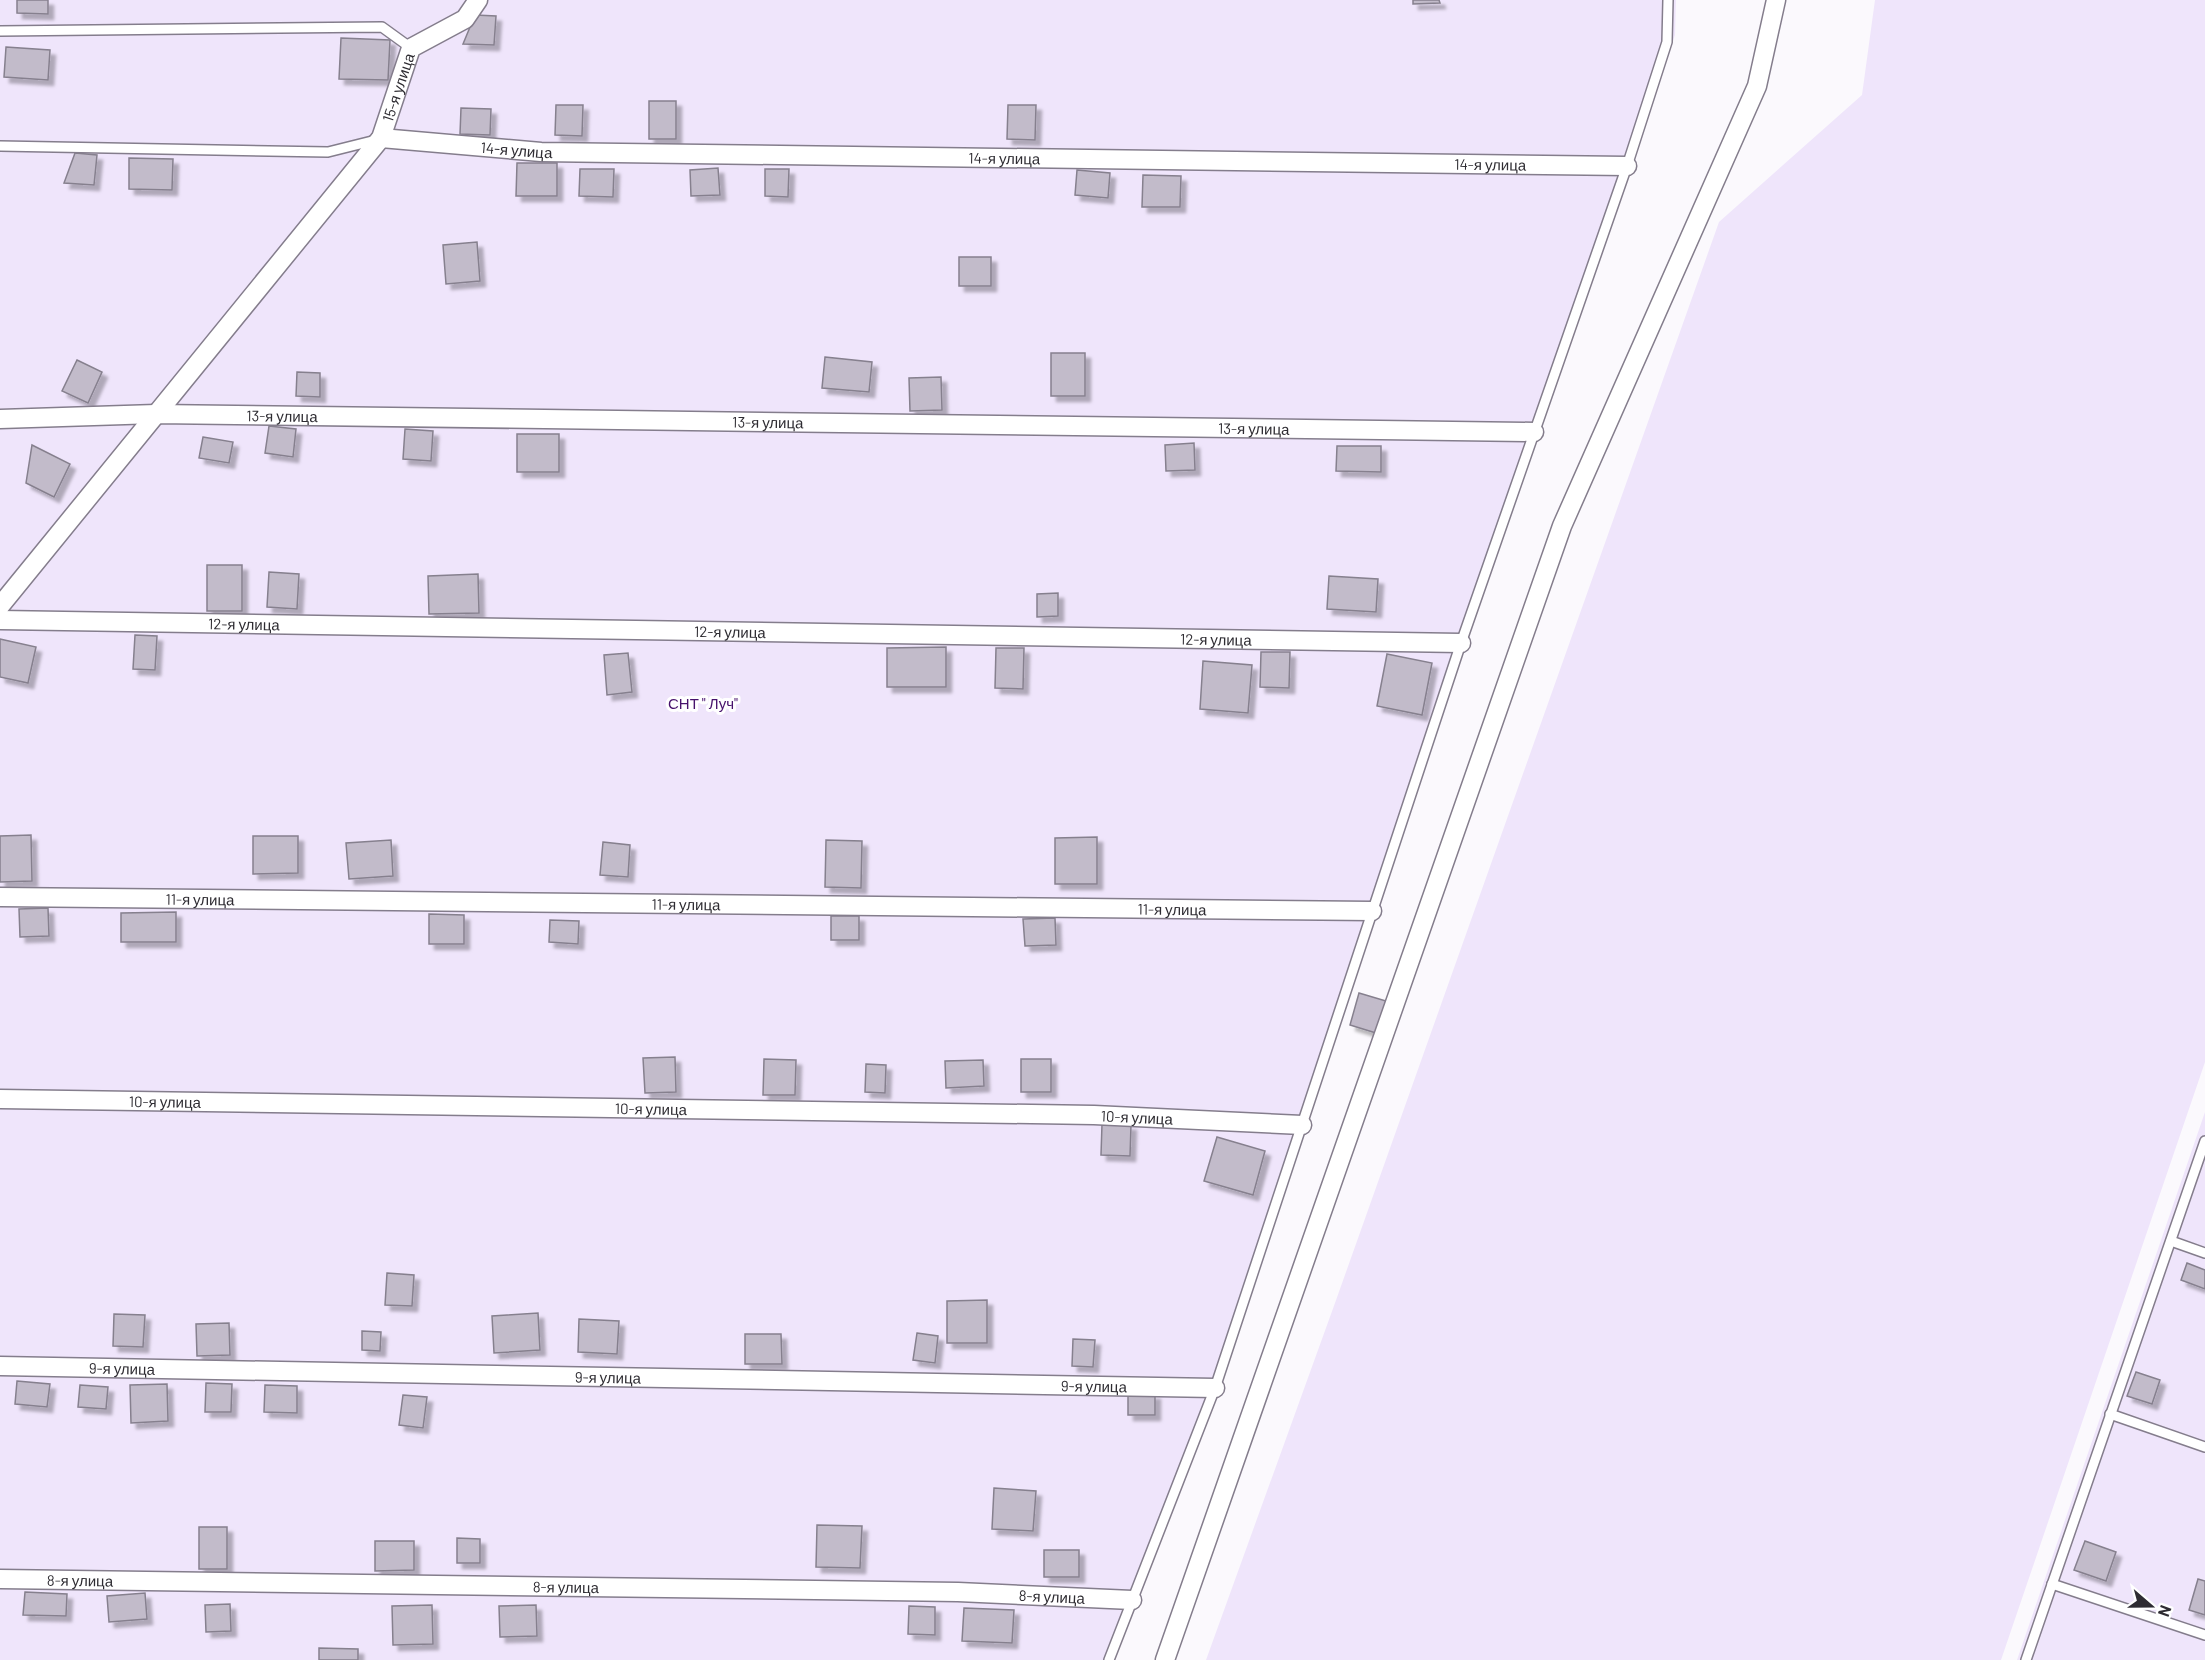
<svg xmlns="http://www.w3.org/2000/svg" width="2205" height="1660" font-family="Barlow,sans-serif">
	<defs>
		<filter id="shadow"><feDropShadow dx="5.5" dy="5.5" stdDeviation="1.5" flood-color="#0004"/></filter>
	</defs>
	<rect width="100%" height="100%" fill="#fbf9fd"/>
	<g fill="#efe5fb">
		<polygon points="0,0 1676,0 1675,35 1565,344 1215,1390 1114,1660 0,1660"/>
		<polygon points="1875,0 2205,0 2205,1062 2001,1660 1206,1660 1335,1303 1719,222 1862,95"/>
		<polygon points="2205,1112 2205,1660 2017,1660"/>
	</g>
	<g fill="#c2bbca" stroke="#86808e" stroke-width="1.5" filter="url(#shadow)">
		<polygon points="17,0 48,0 48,14 17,13"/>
		<polygon points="1413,0 1439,0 1440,3 1413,4"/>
		<polygon points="475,15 496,16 494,45 463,44"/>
		<polygon points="341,38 390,40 388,80 339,79"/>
		<polygon points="6,47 50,50 48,80 4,77"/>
		<rect x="649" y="101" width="27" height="38"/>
		<polygon points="556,105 583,105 582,136 555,135"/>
		<polygon points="1008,105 1036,105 1035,140 1007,139"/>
		<polygon points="461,108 491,109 490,135 460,134"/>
		<polygon points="75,153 97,155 94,185 64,183"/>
		<polygon points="129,158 173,159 172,190 129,189"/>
		<polygon points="517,163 557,163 557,196 516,196"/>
		<polygon points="718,168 720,195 691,196 690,170"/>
		<polygon points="580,169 614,169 613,197 579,196"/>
		<polygon points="765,169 789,169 788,197 765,196"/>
		<polygon points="1077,170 1110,173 1108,198 1075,195"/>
		<polygon points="1143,175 1181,176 1180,207 1142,207"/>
		<polygon points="477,242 480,281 446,284 443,245"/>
		<rect x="959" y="257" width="32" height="29"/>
		<rect x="1051" y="353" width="34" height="43"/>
		<polygon points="825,357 872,362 869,392 822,388"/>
		<polygon points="77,360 102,372 88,403 62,391"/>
		<polygon points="297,372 320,373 320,397 296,396"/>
		<polygon points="941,377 942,410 910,411 909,378"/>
		<polygon points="269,426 296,429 293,457 265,453"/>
		<polygon points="405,429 433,431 431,461 403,459"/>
		<rect x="517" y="434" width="42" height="38"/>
		<polygon points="203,437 233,442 229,463 199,458"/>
		<polygon points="1194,443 1195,470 1166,471 1165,445"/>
		<polygon points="32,445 70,464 54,497 26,483"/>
		<polygon points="1337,446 1381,446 1381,472 1336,471"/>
		<rect x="207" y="565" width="35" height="46"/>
		<polygon points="269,572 299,574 297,609 267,607"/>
		<polygon points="478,574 479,613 429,614 428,576"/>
		<polygon points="1329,576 1378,579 1376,612 1327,609"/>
		<polygon points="1058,593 1058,616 1037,617 1037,594"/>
		<polygon points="135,635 157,636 155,670 133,669"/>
		<polygon points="0,639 36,647 28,683 0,677"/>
		<polygon points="946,647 946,687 887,687 887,648"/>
		<polygon points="996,648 1024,648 1023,689 995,688"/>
		<polygon points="1261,652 1290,652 1289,688 1260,687"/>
		<polygon points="628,653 632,692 607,695 604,655"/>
		<polygon points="1387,654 1432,663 1422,715 1377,706"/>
		<polygon points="1203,661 1252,665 1248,713 1200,709"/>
		<polygon points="31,835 32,881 0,882 0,836"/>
		<polygon points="253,836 298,836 298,873 253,874"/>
		<polygon points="1097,837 1097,884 1055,884 1055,838"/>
		<polygon points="391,840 393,876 349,879 346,843"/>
		<polygon points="826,840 862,841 861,888 825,887"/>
		<polygon points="603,842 630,845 628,877 600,875"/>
		<polygon points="48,908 49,936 20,937 19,909"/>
		<polygon points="176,912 176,942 121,942 121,913"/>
		<polygon points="429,914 464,915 464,944 429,944"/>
		<rect x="831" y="916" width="28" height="24"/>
		<polygon points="1055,918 1056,945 1025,946 1023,919"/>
		<polygon points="550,920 579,921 578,944 549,942"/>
		<polygon points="1359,993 1386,1001 1376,1033 1350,1025"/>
		<polygon points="675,1057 676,1092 645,1093 643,1058"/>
		<polygon points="764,1059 796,1060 795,1095 763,1095"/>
		<rect x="1021" y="1059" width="30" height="33"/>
		<polygon points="983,1060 984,1086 946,1088 945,1061"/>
		<polygon points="866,1064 886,1065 885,1093 865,1092"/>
		<polygon points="1102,1124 1131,1125 1130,1156 1101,1155"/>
		<polygon points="1217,1137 1265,1151 1253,1195 1204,1181"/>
		<polygon points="2187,1263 2205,1270 2205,1289 2181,1280"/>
		<polygon points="387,1273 414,1275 412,1306 385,1305"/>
		<polygon points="987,1300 987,1343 947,1343 947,1301"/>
		<polygon points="538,1313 540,1350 494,1353 492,1316"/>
		<polygon points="114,1314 145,1315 143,1347 113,1346"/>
		<polygon points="579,1319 619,1321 617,1354 578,1352"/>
		<polygon points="229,1323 230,1355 197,1356 196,1324"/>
		<polygon points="362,1331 381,1332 380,1351 362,1350"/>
		<polygon points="917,1333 938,1336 935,1363 913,1360"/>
		<polygon points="745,1334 781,1334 782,1364 745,1364"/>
		<polygon points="1073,1339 1095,1340 1093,1367 1072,1366"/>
		<polygon points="2136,1372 2160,1380 2152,1404 2127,1396"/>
		<polygon points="17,1381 50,1384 47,1407 15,1404"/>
		<polygon points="206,1383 232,1384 231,1412 205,1412"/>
		<polygon points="167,1384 168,1421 131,1423 130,1385"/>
		<polygon points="80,1385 108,1387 106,1409 78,1407"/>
		<polygon points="265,1385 297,1386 297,1413 264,1412"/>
		<rect x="1128" y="1394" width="27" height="21"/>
		<polygon points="403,1395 427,1397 423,1428 399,1425"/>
		<polygon points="994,1488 1036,1491 1033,1531 992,1529"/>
		<polygon points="817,1525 862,1526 860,1568 816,1567"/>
		<rect x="199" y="1527" width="28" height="42"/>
		<polygon points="457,1538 480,1539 480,1563 457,1563"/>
		<polygon points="375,1541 414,1541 414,1570 375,1571"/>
		<polygon points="2085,1541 2116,1552 2106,1581 2074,1570"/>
		<rect x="1044" y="1550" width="35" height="27"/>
		<polygon points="2198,1579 2205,1581 2205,1615 2189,1610"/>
		<polygon points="25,1592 67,1594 66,1616 23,1615"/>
		<polygon points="145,1593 147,1619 109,1622 107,1596"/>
		<polygon points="230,1604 231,1631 206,1632 205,1605"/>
		<polygon points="432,1605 433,1644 393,1645 392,1606"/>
		<polygon points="536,1605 537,1636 500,1637 499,1606"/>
		<polygon points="909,1606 935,1607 935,1635 908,1634"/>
		<polygon points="964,1608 1014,1610 1012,1643 962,1641"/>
		<polygon points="319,1648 358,1649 358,1660 319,1660"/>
	</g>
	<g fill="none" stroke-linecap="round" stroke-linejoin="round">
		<g stroke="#847d8c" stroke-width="12">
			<g id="service">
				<polyline points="0,31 382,27 411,48"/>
				<polyline points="0,146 328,152 376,140"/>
				<polyline points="2171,1241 2205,1253"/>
				<polyline points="2110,1414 2205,1447"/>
				<polyline points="2052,1584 2205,1635"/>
				<polyline points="1109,1660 1215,1388 1461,643 1627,166 1667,42 1668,0"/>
				<polyline points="2026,1660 2205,1141"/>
			</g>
		</g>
		<g stroke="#847d8c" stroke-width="21">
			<g id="minor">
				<path id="s1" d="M 381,138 L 541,152 L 1627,166"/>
				<path id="s2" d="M 0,419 L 156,414 L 1534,432"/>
				<path id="s3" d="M 0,606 L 381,138 L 411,48 L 465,19 L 478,0"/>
				<path id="s4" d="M 0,620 L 1461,643"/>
				<path id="s5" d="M 0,897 L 1372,911"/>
				<path id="s6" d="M 0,1099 L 1094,1115 L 1302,1125"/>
				<path id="s7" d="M 0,1366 L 1215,1388"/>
				<path id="s8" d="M 0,1579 L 958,1592 L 1132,1600"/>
				<polyline points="1165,1660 1562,526 1757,86 1776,0"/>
			</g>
		</g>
		<use href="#service" stroke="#fff" stroke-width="9"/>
		<use href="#minor" stroke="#fff" stroke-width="18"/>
	</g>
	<g text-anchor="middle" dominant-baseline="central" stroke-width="6" stroke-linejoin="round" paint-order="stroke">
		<g font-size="15" fill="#2e2c32" stroke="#fff">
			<text stroke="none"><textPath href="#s3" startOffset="657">15-я улица</textPath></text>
			<text stroke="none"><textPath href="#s1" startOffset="136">14-я улица</textPath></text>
			<text stroke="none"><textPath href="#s1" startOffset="624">14-я улица</textPath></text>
			<text stroke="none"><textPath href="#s1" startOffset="1110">14-я улица</textPath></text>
			<text stroke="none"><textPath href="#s2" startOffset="282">13-я улица</textPath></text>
			<text stroke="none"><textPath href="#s2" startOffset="768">13-я улица</textPath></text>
			<text stroke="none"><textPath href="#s2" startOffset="1254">13-я улица</textPath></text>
			<text stroke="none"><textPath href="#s4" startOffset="244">12-я улица</textPath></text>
			<text stroke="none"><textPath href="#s4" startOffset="730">12-я улица</textPath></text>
			<text stroke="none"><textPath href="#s4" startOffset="1216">12-я улица</textPath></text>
			<text stroke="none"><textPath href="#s5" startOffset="200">11-я улица</textPath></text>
			<text stroke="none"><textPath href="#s5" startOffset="686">11-я улица</textPath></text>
			<text stroke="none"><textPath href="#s5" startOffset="1172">11-я улица</textPath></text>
			<text stroke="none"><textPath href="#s6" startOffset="165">10-я улица</textPath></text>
			<text stroke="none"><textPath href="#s6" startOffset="651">10-я улица</textPath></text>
			<text stroke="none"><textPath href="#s6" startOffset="1137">10-я улица</textPath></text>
			<text stroke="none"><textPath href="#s7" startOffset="122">9-я улица</textPath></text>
			<text stroke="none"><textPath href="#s7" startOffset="608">9-я улица</textPath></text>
			<text stroke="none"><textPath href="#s7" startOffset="1094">9-я улица</textPath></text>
			<text stroke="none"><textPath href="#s8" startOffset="80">8-я улица</textPath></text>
			<text stroke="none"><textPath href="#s8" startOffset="566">8-я улица</textPath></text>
			<text stroke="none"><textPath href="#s8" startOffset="1052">8-я улица</textPath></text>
		</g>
		<g font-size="15" fill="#47126c" stroke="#fff">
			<text x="703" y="703">СНТ " Луч"</text>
		</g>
	</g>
	<g transform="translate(2151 1606) rotate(110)" stroke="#ffffff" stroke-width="4.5" paint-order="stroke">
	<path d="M0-4.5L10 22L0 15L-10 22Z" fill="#2e2c32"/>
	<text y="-9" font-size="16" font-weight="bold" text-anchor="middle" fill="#2e2c32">N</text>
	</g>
</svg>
